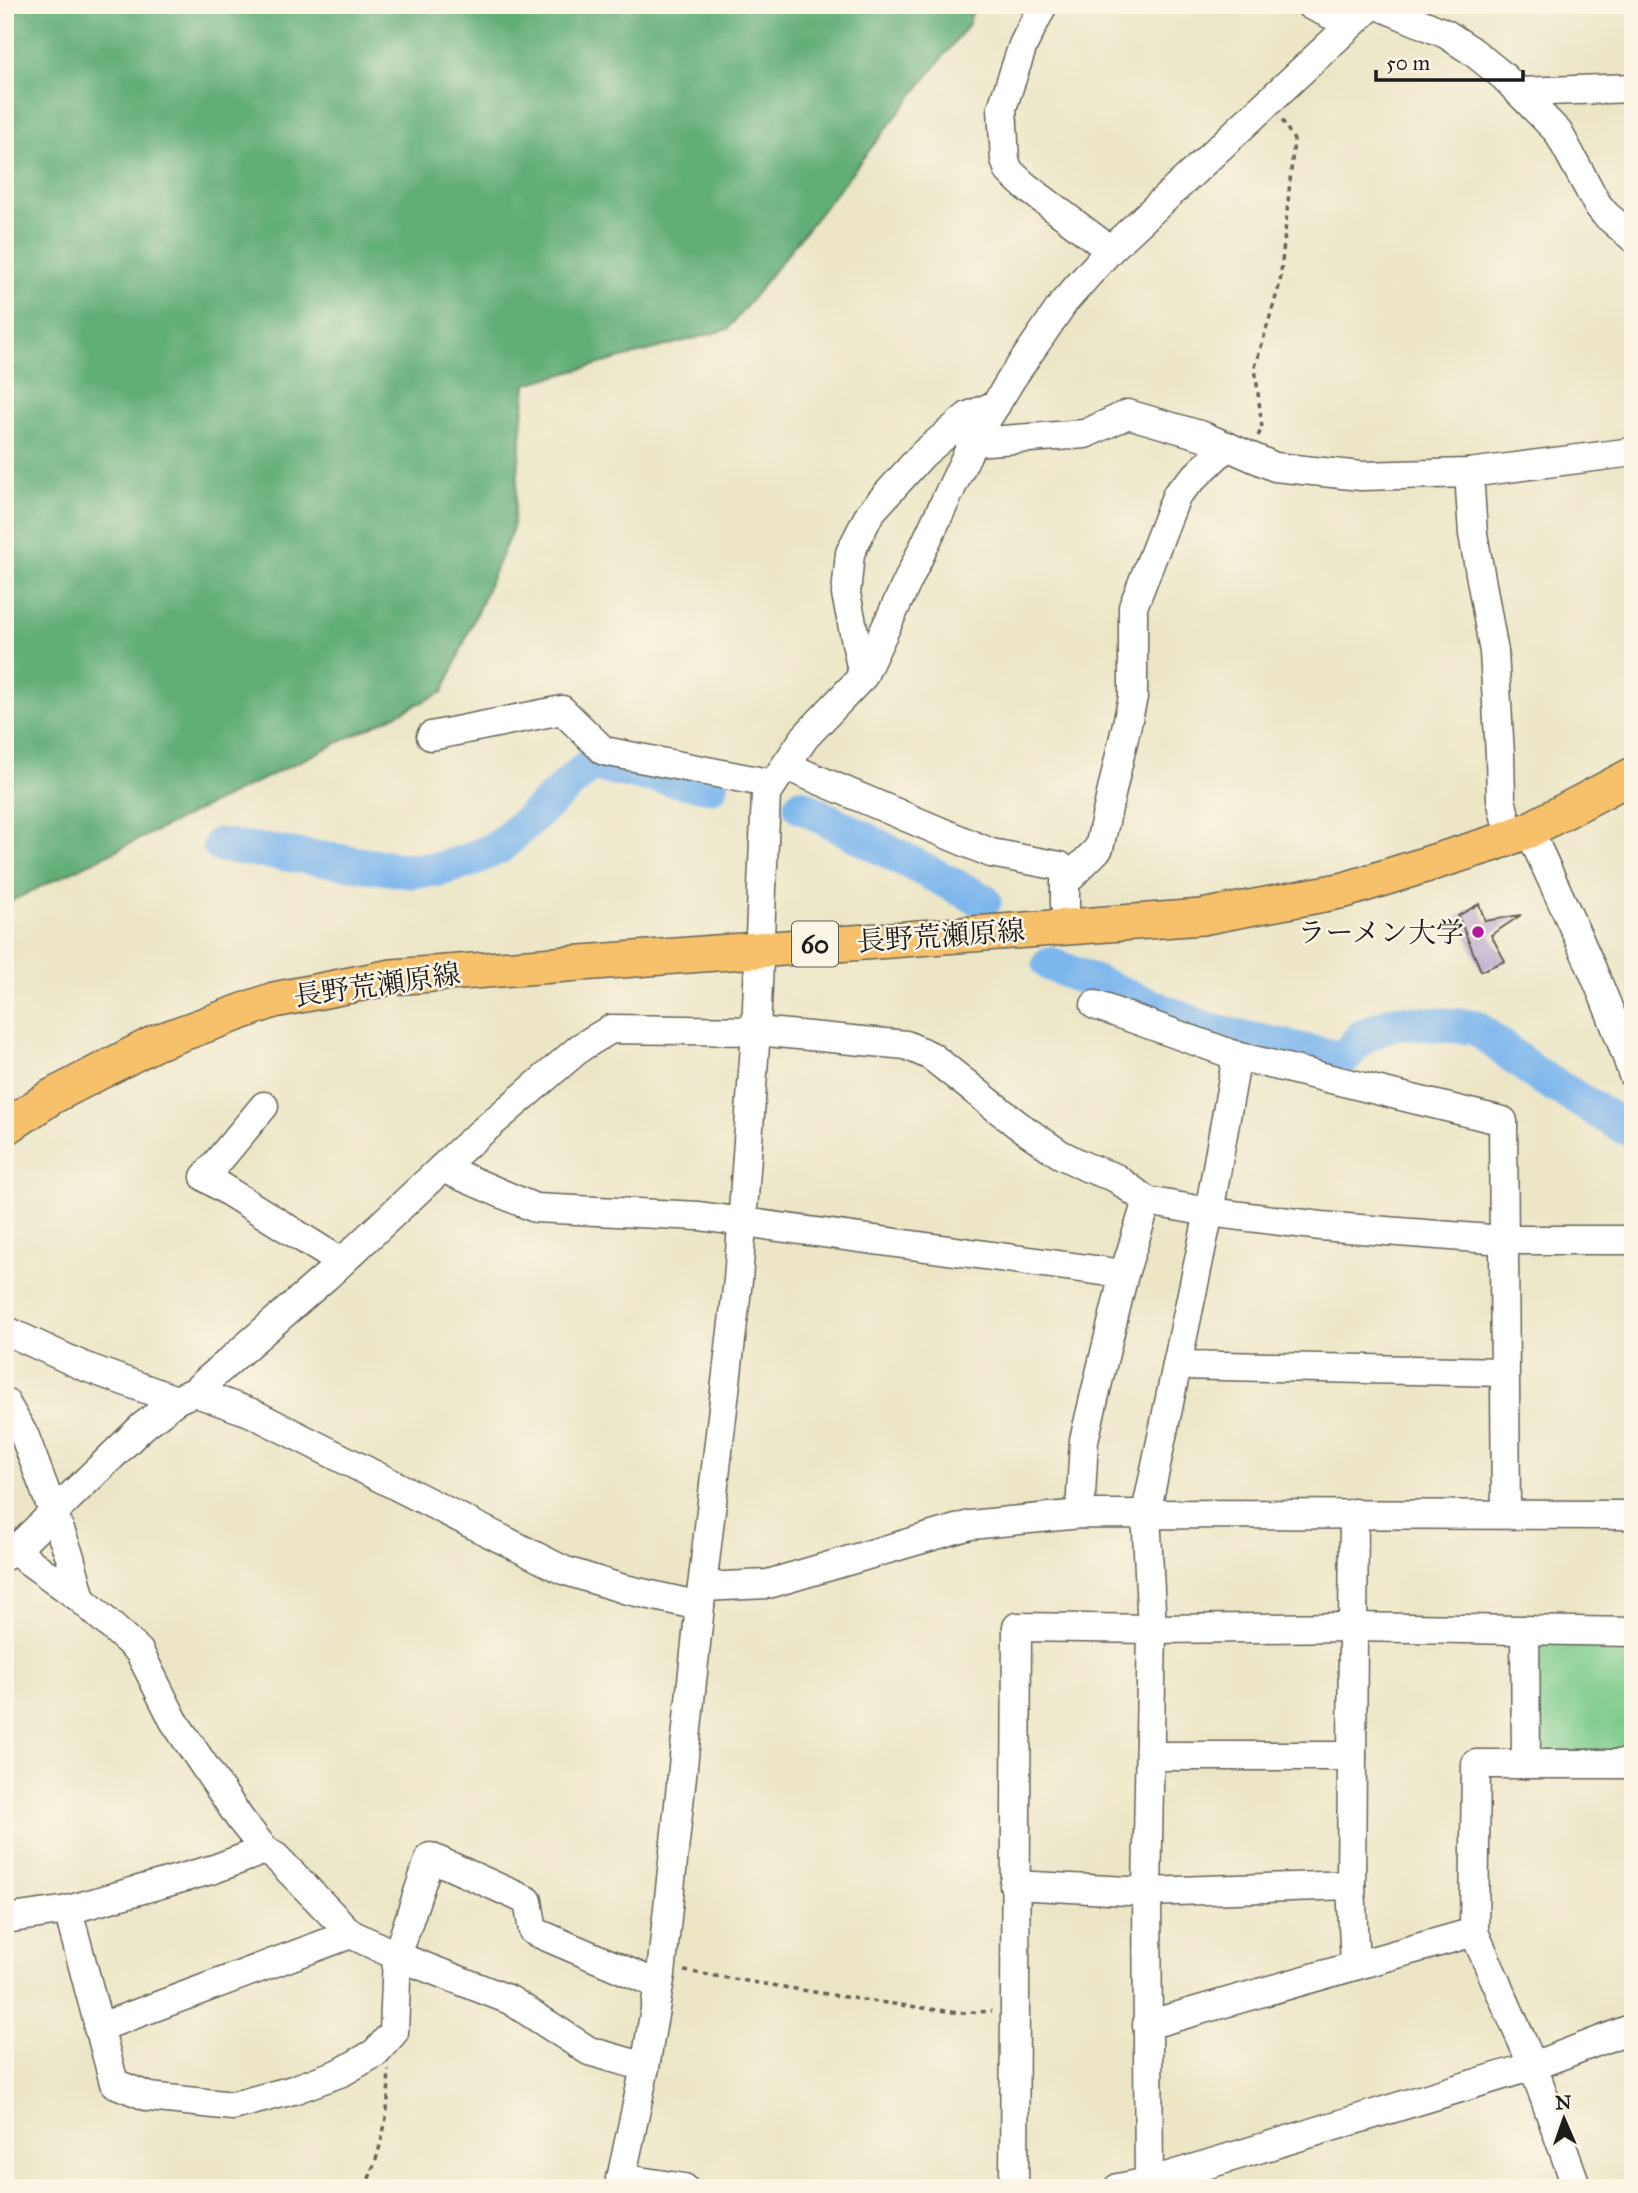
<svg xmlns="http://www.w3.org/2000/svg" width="1638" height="2193" font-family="'IM FELL Great Primer','Noto Serif JP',serif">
	<rect width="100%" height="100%" fill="#fcf5e5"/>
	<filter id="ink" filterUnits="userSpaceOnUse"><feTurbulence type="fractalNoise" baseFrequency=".0143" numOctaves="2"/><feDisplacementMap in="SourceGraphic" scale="14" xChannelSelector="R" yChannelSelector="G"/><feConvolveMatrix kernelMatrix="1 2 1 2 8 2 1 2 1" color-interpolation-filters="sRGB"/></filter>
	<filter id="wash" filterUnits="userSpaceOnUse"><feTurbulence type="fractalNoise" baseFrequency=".00686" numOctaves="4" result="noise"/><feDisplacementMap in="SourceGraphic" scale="28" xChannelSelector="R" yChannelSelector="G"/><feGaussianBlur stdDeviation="1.57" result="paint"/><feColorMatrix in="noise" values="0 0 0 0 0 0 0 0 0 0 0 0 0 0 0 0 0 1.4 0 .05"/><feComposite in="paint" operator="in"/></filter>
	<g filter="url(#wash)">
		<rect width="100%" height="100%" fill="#ece6c7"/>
		<polygon fill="#79ca8b" stroke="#4a7354" stroke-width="2" points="1627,1628 1630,1752 1531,1753 1530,1637"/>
		<polygon fill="#62ae77" stroke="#3f654a" stroke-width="2" points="5,5 974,5 969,24 728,329 526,384 513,528 443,692 5,904"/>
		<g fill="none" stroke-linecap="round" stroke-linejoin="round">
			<g stroke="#7cb6ed" stroke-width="35">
				<polyline points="801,806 984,901"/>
				<polyline points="220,845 410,871 440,869 465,862 499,847 591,764 711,786"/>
				<polyline points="1050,964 1211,1031 1343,1059 1363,1036 1395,1022 1475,1027 1536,1074 1626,1128"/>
			</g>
		</g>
		<g id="blocks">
			<polygon fill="#b19ecb" points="1479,904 1485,921 1521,915 1491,935 1505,961 1481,971 1458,916"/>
		</g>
	</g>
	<g filter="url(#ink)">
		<use href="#blocks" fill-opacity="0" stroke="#656358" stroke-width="2"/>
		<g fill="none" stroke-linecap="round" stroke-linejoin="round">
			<g stroke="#656358" stroke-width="31">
				<g id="minor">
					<polyline points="1043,5 1023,45 1002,108 1005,160 1009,171 1025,186 1110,250"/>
					<polyline points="1310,5 1351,24"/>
					<polyline points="1378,5 1446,34 1472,51 1503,76 1558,132 1597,204 1605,214 1633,238"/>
					<polyline points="1519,92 1633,88"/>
					<polyline points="973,442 1085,434 1128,414 1203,436 1275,467 1361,476 1469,473 1633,452"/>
					<polyline points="1469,473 1473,534 1494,652 1500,755 1501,799 1510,838"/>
					<polyline points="863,676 846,594 850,553 870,513 923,454 968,416 996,405"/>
					<polyline points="431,736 562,710 604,751 773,784"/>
					<polyline points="786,766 991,853 1060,866 1072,876"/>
					<path d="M 1529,830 C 1566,911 1605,991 1633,1075"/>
					<polyline points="1065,905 1065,882 1099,848 1133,697 1133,607 1177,494 1227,446"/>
					<polyline points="1095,1005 1237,1056 1503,1121 1506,1514"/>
					<polyline points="264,1106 205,1177 341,1262"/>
					<polyline points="442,1168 535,1208 699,1216 1124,1274 1147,1201"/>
					<polyline points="5,1330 83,1366 176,1400"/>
					<polyline points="1177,1365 1504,1372"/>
					<polyline points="194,1392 252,1413 563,1570 624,1589 700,1606"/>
					<polyline points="5,1402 25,1437 70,1557 81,1599"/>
					<polyline points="1354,1513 1351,1885 1355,1965"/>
					<polyline points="1080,1514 1084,1440 1124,1274"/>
					<polyline points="5,1544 81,1599 139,1651 174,1721 240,1819 265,1850 276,1857 351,1934 397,1956 510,2000 589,2051 645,2067"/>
					<polyline points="5,1556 14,1551 142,1427 176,1400 194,1392 328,1275 463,1148 581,1047 611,1029 756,1031 906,1045 931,1056 1018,1125 1060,1154 1086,1167 1116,1178 1147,1201 1209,1212 1321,1226 1503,1240 1633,1240"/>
					<polyline points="702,1587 768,1584 970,1525 1080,1514 1633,1515"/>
					<polyline points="1525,1630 1526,1764"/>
					<polyline points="1150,1756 1352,1756"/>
					<polyline points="1014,1885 1147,1892 1351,1885"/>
					<polyline points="68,1910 114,2083 149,2097 233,2106 293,2090 342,2072 375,2053 394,2032 397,1956 430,1857 528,1901 533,1931 659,1985"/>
					<polyline points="5,1919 68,1910 214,1869 265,1850"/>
					<polyline points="1474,1932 1476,1764 1633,1764"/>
					<polyline points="1147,2025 1474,1932 1533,2066 1577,2188"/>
					<polyline points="98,2028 351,1934"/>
					<polyline points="620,2178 684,2188"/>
					<polyline points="619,2188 645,2067 661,1974 702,1587 738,1280 756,1031 766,794 805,737 863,676 973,442 1012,378 1064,302 1110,250 1372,5"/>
					<polyline points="1014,2188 1017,1627 1152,1629 1353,1627 1633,1632"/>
					<polyline points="1118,2188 1149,2182 1533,2066 1633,2028"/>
					<polyline points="1149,2188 1147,1892 1152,1629 1146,1513 1209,1212 1237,1056"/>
				</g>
			</g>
			<g stroke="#656358" stroke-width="38">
				<polyline id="major" points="5,1128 51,1097 155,1043 274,1000 392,977 1202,917 1345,890 1495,843 1529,830 1633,775"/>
			</g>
			<g stroke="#656358" stroke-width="3.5" stroke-dasharray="5 5" stroke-linecap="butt">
				<polyline points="1258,436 1262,428 1255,367 1280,283 1294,140 1282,120"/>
				<polyline points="684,1971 864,2000 961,2013 992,2011"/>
				<path d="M 365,2188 C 381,2151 391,2111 388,2070"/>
			</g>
			<use href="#minor" stroke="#fff" stroke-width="28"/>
			<use href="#major" stroke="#f6c16b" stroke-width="35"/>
		</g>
	</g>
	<circle fill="#b5179e" stroke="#fcf5e5" stroke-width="2.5" cx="1478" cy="932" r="7"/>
	<g text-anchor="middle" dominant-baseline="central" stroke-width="5" stroke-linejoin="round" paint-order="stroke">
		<rect fill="#fcf5e5" stroke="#5f5d58" stroke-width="2" x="792" y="921.5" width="46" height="45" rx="5"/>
		<g font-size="26" font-weight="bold" fill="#1c1c1c">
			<text x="815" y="944">60</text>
		</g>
		<g font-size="28" fill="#1c1c1c" stroke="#fcf5e5" text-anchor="end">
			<text x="1464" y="932">ラーメン大学</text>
		</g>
		<g font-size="28" fill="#1c1c1c" stroke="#fcf5e5">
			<text transform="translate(941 936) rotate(-4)">長野荒瀬原線</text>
			<text transform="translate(377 985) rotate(-8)">長野荒瀬原線</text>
		</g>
	</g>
	<rect width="1638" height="2193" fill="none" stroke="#fcf5e5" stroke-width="28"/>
	<g transform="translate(1564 2119) rotate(358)" stroke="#fcf5e5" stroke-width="5" paint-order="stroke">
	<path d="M0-5L12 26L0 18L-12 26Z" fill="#1c1c1c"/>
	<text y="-10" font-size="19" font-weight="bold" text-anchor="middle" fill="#1c1c1c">N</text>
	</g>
	<path d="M1376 70v10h147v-10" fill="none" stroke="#1c1c1c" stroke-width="3.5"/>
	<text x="1386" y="70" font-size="21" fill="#1c1c1c" stroke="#fcf5e5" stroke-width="5" paint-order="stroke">50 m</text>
</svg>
